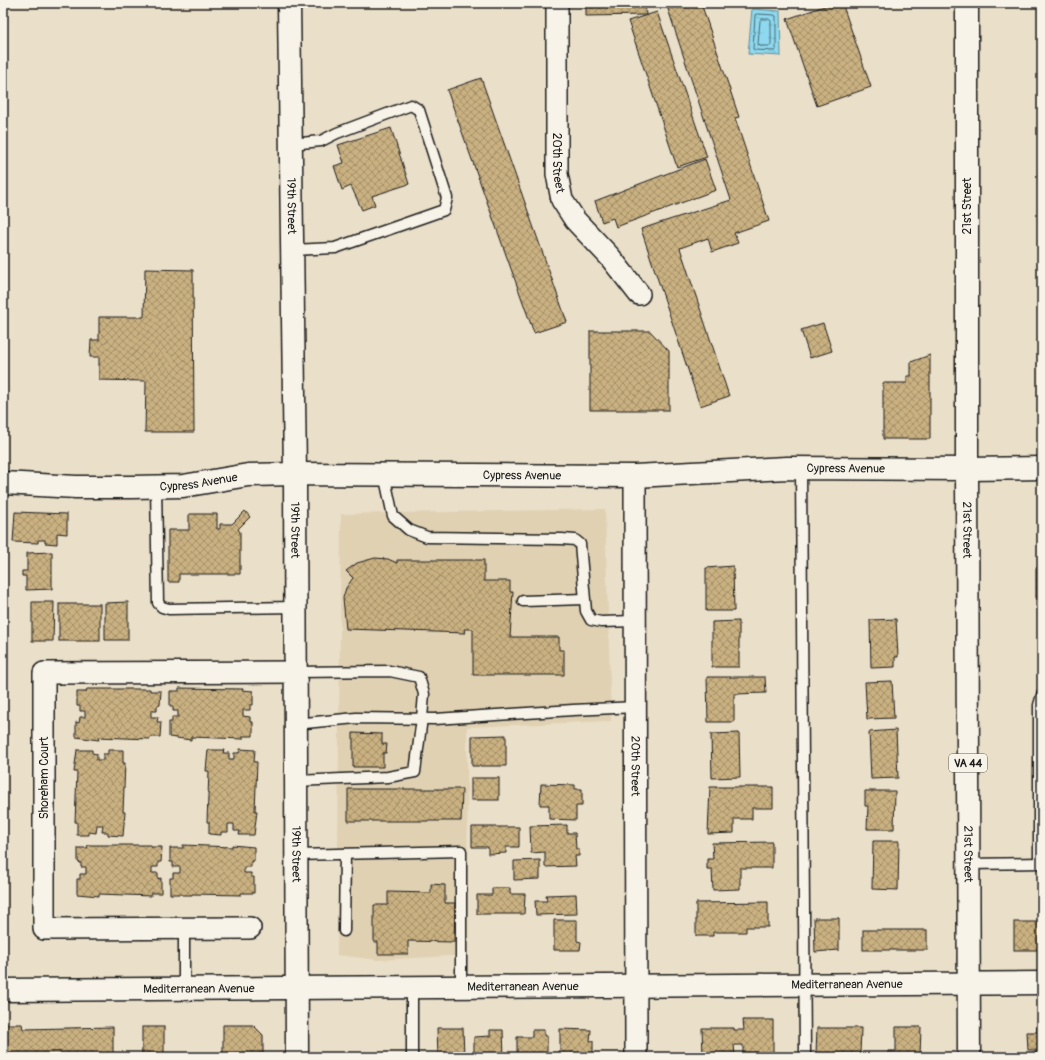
<svg xmlns="http://www.w3.org/2000/svg" width="1045" height="1060" font-family="Pangolin,sans-serif">
	<defs>
		<pattern id="water-ripples" width="26" height="14" patternUnits="userSpaceOnUse"><rect width="26" height="14" fill="#8ed9ef"/><path d="M2 4q2-2 4 0t4 0M15 11q2-2 4 0t4 0" fill="none" stroke="#7abacc"/></pattern>
		<pattern id="building-cross-hatch" width="8" height="8" patternUnits="userSpaceOnUse"><rect width="8" height="8" fill="#cab181"/><path d="M0 0l8 8M0 8l8-8" fill="none" stroke="#a38f69"/></pattern>
	</defs>
	<rect width="100%" height="100%" fill="#eadfc9"/>
	<filter id="ink" filterUnits="userSpaceOnUse"><feTurbulence type="fractalNoise" baseFrequency=".025" numOctaves="2"/><feDisplacementMap in="SourceGraphic" scale="8" xChannelSelector="R" yChannelSelector="G"/><feConvolveMatrix kernelMatrix="1 2 1 2 8 2 1 2 1" color-interpolation-filters="sRGB"/></filter>
	<g filter="url(#ink)">
		<polygon fill="#e0d1b3" points="605,509 611,721 467,727 468,955 378,960 337,955 341,514"/>
		<polygon fill="url(#water-ripples)" stroke="#608d9b" points="752,9 780,11 781,56 748,54"/>
		<g fill="none" stroke-linecap="round" stroke-linejoin="round">
			<g stroke="#4a6870" stroke-width="1">
				<polygon points="758,14 774,15 776,16 776,50 775,51 755,50 753,49 755,15"/>
				<polygon points="762,19 769,19 771,21 771,44 770,46 760,46 758,44 760,21"/>
			</g>
		</g>
		<g fill="url(#building-cross-hatch)" stroke="#1c1c1c">
			<polygon points="586,3 645,3 646,15 586,16"/>
			<polygon points="666,3 701,3 739,117 735,118 769,221 734,233 738,243 712,252 708,238 680,248 729,396 700,406 641,229 731,200"/>
			<polygon points="833,3 842,3 871,87 817,106 787,19"/>
			<polygon points="657,12 707,157 677,167 628,21"/>
			<polygon points="481,78 567,322 534,333 447,90"/>
			<polygon points="391,128 409,184 372,196 375,205 362,210 351,186 342,190 334,166 344,163 338,145"/>
			<polygon points="705,159 716,190 616,227 613,218 602,222 595,201"/>
			<polygon points="145,269 193,270 194,432 145,432 146,381 99,380 99,357 90,357 91,340 99,340 99,317 144,317"/>
			<polygon points="823,323 832,351 810,358 801,330"/>
			<polygon points="590,331 650,331 669,351 669,410 590,410"/>
			<polygon points="930,355 930,439 883,439 883,383 907,383 907,376 911,376 911,362"/>
			<polygon points="245,511 250,517 238,529 240,532 240,574 179,574 179,582 168,582 168,530 189,530 189,514 217,514 217,529 220,529 220,524 232,524"/>
			<polygon points="15,512 67,514 67,534 57,533 57,544 45,543 45,540 38,540 38,543 13,542"/>
			<polygon points="52,552 52,589 26,590 26,576 22,576 22,571 27,571 27,553"/>
			<polygon points="375,558 388,559 397,563 397,560 484,560 484,581 510,581 510,592 513,592 510,637 559,637 559,650 564,650 564,675 473,675 473,629 464,629 465,633 346,629 343,598 346,588 353,578 346,571 357,563"/>
			<polygon points="733,566 734,611 706,611 706,568"/>
			<rect x="1036" y="568" width="6" height="38"/>
			<polygon points="32,602 54,602 53,641 32,641"/>
			<polygon points="128,602 128,640 105,640 105,603"/>
			<rect x="59" y="604" width="41" height="37"/>
			<rect x="1041" y="616" width="1" height="50"/>
			<polygon points="896,619 898,657 895,657 895,667 871,668 870,620"/>
			<polygon points="739,621 739,667 712,667 712,622"/>
			<polygon points="707,677 765,677 766,693 734,694 734,722 708,722"/>
			<polygon points="892,681 894,718 867,719 865,682"/>
			<polygon points="179,688 243,689 242,690 253,691 253,705 250,705 250,710 243,710 243,716 250,717 250,722 253,722 253,736 243,736 243,739 191,737 191,740 169,737 169,722 172,722 172,717 178,717 178,711 173,711 173,706 170,706 170,691 179,691"/>
			<polygon points="87,689 150,689 150,691 161,691 160,705 157,706 157,711 151,711 151,717 158,717 157,722 161,722 160,737 150,737 150,739 98,737 99,740 76,737 76,722 79,723 80,717 85,717 85,711 80,711 80,706 77,706 77,692 86,692"/>
			<polygon points="896,730 898,778 871,779 869,732"/>
			<polygon points="353,733 382,734 382,744 387,744 386,753 383,753 383,767 353,767"/>
			<polygon points="739,733 740,777 712,778 711,734"/>
			<polygon points="506,735 506,766 472,766 472,736"/>
			<polygon points="240,749 255,750 254,762 257,762 255,811 257,811 254,835 239,835 240,831 234,831 234,824 228,824 228,832 221,832 221,835 209,834 209,822 207,822 209,771 206,771 208,750 224,750 223,753 229,753 229,759 234,759 234,753 239,753"/>
			<polygon points="77,750 92,750 92,753 97,754 97,760 103,760 103,754 108,754 108,750 123,750 123,763 125,763 123,812 125,812 123,836 108,835 108,832 102,832 103,825 97,825 96,833 89,832 89,835 77,835 77,822 75,822 77,772 74,772"/>
			<rect x="471" y="778" width="28" height="22"/>
			<polygon points="541,784 575,785 575,789 582,789 582,806 576,806 576,820 549,819 549,805 540,805"/>
			<polygon points="710,787 773,787 773,808 752,808 752,819 734,819 734,833 708,834"/>
			<polygon points="348,789 462,789 461,821 348,821"/>
			<polygon points="865,791 895,791 894,829 867,829 868,806 865,806"/>
			<polygon points="567,825 567,833 575,833 576,849 579,849 579,856 575,856 576,866 545,867 545,852 531,853 530,826"/>
			<polygon points="472,827 519,827 519,847 506,847 506,853 488,854 488,847 472,847"/>
			<polygon points="873,841 899,841 898,890 872,889"/>
			<polygon points="772,842 772,868 740,868 740,889 713,890 712,869 707,869 707,859 713,859 712,843"/>
			<polygon points="88,845 151,845 151,847 162,847 161,862 158,862 158,867 152,867 152,873 158,873 158,879 161,878 161,893 151,893 151,896 99,894 99,896 77,894 77,879 80,879 80,874 86,874 86,867 81,867 81,863 78,862 78,848 87,848"/>
			<polygon points="183,845 232,847 232,845 254,847 254,861 251,861 251,867 244,867 244,873 251,873 251,877 254,877 254,893 241,893 241,895 192,894 192,895 182,895 182,894 170,894 170,878 173,878 173,873 180,873 180,867 173,867 173,862 170,862 170,848 183,848"/>
			<polygon points="540,860 540,879 514,880 514,861"/>
			<polygon points="431,884 445,885 445,903 455,903 454,942 408,941 408,954 378,954 378,942 374,942 374,905 388,905 388,892 431,893"/>
			<polygon points="492,888 510,888 510,894 525,894 524,914 477,914 477,895 492,895"/>
			<polygon points="576,894 577,914 536,915 535,901 547,901 546,895"/>
			<polygon points="768,902 768,927 746,927 746,932 713,932 713,936 696,936 696,903"/>
			<polygon points="814,918 839,918 839,950 815,952"/>
			<polygon points="554,920 577,920 577,941 581,942 580,950 554,950"/>
			<rect x="1014" y="922" width="28" height="28"/>
			<rect x="863" y="930" width="64" height="20"/>
			<polygon points="743,1020 773,1020 773,1053 743,1053 743,1045 734,1045 735,1055 703,1056 702,1028 734,1028 734,1030 744,1030"/>
			<polygon points="3,1024 22,1024 23,1029 113,1027 113,1057 3,1057"/>
			<polygon points="223,1025 253,1025 263,1035 263,1057 223,1057"/>
			<rect x="142" y="1027" width="22" height="27"/>
			<polygon points="896,1027 921,1027 920,1057 888,1057 888,1051 896,1051"/>
			<polygon points="1037,1027 1042,1027 1042,1057 1036,1057 1036,1050 1028,1050 1027,1032 1037,1032"/>
			<polygon points="437,1028 463,1028 464,1057 438,1057"/>
			<polygon points="817,1028 861,1028 860,1054 816,1053"/>
			<polygon points="560,1029 591,1030 590,1041 593,1041 593,1057 558,1057 558,1051 560,1051"/>
			<polygon points="490,1030 503,1030 504,1057 474,1057 474,1037 490,1036"/>
			<polygon points="532,1030 544,1030 544,1036 547,1036 547,1057 517,1057 517,1037 532,1037"/>
		</g>
		<g fill="none" stroke-linecap="round" stroke-linejoin="round">
			<g stroke="#1c1c1c" stroke-width="13">
				<g id="service">
					<polyline points="291,144 321,141 337,133 411,105 419,110 447,198 444,210 335,248 292,250"/>
					<polyline points="801,469 805,1057"/>
					<polyline points="384,474 393,516 409,530 427,537 562,539 575,540 580,544 586,611 591,620 601,622 635,621"/>
					<polyline points="156,486 158,603 162,607 169,609 295,607"/>
					<polyline points="523,601 584,599"/>
					<polyline points="295,672 390,671 419,677 424,694 422,718 415,772 388,777 296,781"/>
					<polyline points="295,724 356,718 435,719 573,710 636,707"/>
					<polyline points="296,855 461,851 461,987"/>
					<polyline points="1039,863 1039,705 1042,695"/>
					<polyline points="969,864 1042,863"/>
					<polyline points="184,928 184,989"/>
					<polyline points="344,931 345,854"/>
					<polyline points="412,1057 412,987"/>
				</g>
			</g>
			<g stroke="#1c1c1c" stroke-width="24">
				<g id="minor">
					<path id="s1" d="M 557,3 L 557,174 L 562,200 L 575,220 L 610,257 L 639,294"/>
					<path id="s2" d="M 635,476 L 636,1057"/>
					<polyline points="250,928 44,929 44,673 295,672"/>
				</g>
			</g>
			<g stroke="#1c1c1c" stroke-width="25">
				<g id="tertiary">
					<path id="s3" d="M 289,3 L 295,474 L 297,1057"/>
					<path id="s4" d="M 3,483 L 76,487 L 132,487 L 183,486 L 248,475 L 295,474 L 635,476 L 787,468 L 967,469 L 1042,468"/>
					<path id="s5" d="M 3,990 L 1042,983"/>
				</g>
			</g>
			<g stroke="#1c1c1c" stroke-width="25">
				<g id="trunk">
					<path id="s6" d="M 967,3 L 967,469 L 969,1057"/>
				</g>
			</g>
			<use href="#service" stroke="#f7f3e8" stroke-width="10"/>
			<use href="#minor" stroke="#f7f3e8" stroke-width="21"/>
			<use href="#tertiary" stroke="#f7f3e8" stroke-width="22"/>
			<use href="#trunk" stroke="#f7f3e8" stroke-width="22"/>
		</g>
	</g>
	<g text-anchor="middle" dominant-baseline="central" stroke-width="3.5" stroke-linejoin="round" paint-order="stroke">
		<rect fill="#f7f3e8" stroke="#5e5c59" stroke-width="1" x="949" y="754" width="38" height="18" rx="3"/>
		<g font-size="11" font-weight="bold" fill="#1c1c1c">
			<text x="968" y="763">VA 44</text>
		</g>
		<g font-size="12" fill="#1c1c1c" stroke="#f7f3e8">
			<text stroke="none"><textPath href="#s1" startOffset="160">20th Street</textPath></text>
			<text stroke="none"><textPath href="#s3" startOffset="203">19th Street</textPath></text>
			<text transform="translate(967 206) rotate(-90)">21st Street</text>
			<text stroke="none"><textPath href="#s4" startOffset="844">Cypress Avenue</textPath></text>
			<text stroke="none"><textPath href="#s4" startOffset="520">Cypress Avenue</textPath></text>
			<text stroke="none"><textPath href="#s4" startOffset="196">Cypress Avenue</textPath></text>
			<text stroke="none"><textPath href="#s3" startOffset="527">19th Street</textPath></text>
			<text stroke="none"><textPath href="#s6" startOffset="527">21st Street</textPath></text>
			<text stroke="none"><textPath href="#s2" startOffset="290">20th Street</textPath></text>
			<text transform="translate(44 778) rotate(-90)">Shoreham Court</text>
			<text stroke="none"><textPath href="#s3" startOffset="851">19th Street</textPath></text>
			<text stroke="none"><textPath href="#s6" startOffset="851">21st Street</textPath></text>
			<text stroke="none"><textPath href="#s5" startOffset="844">Mediterranean Avenue</textPath></text>
			<text stroke="none"><textPath href="#s5" startOffset="520">Mediterranean Avenue</textPath></text>
			<text stroke="none"><textPath href="#s5" startOffset="196">Mediterranean Avenue</textPath></text>
		</g>
	</g>
	<rect width="1045" height="1060" fill="none" stroke="#f7f3e8" stroke-width="16"/>
	<rect x="8" y="8" width="1029" height="1044" fill="none" stroke="#1c1c1c" stroke-width="1.5" filter="url(#ink)"/>
</svg>
